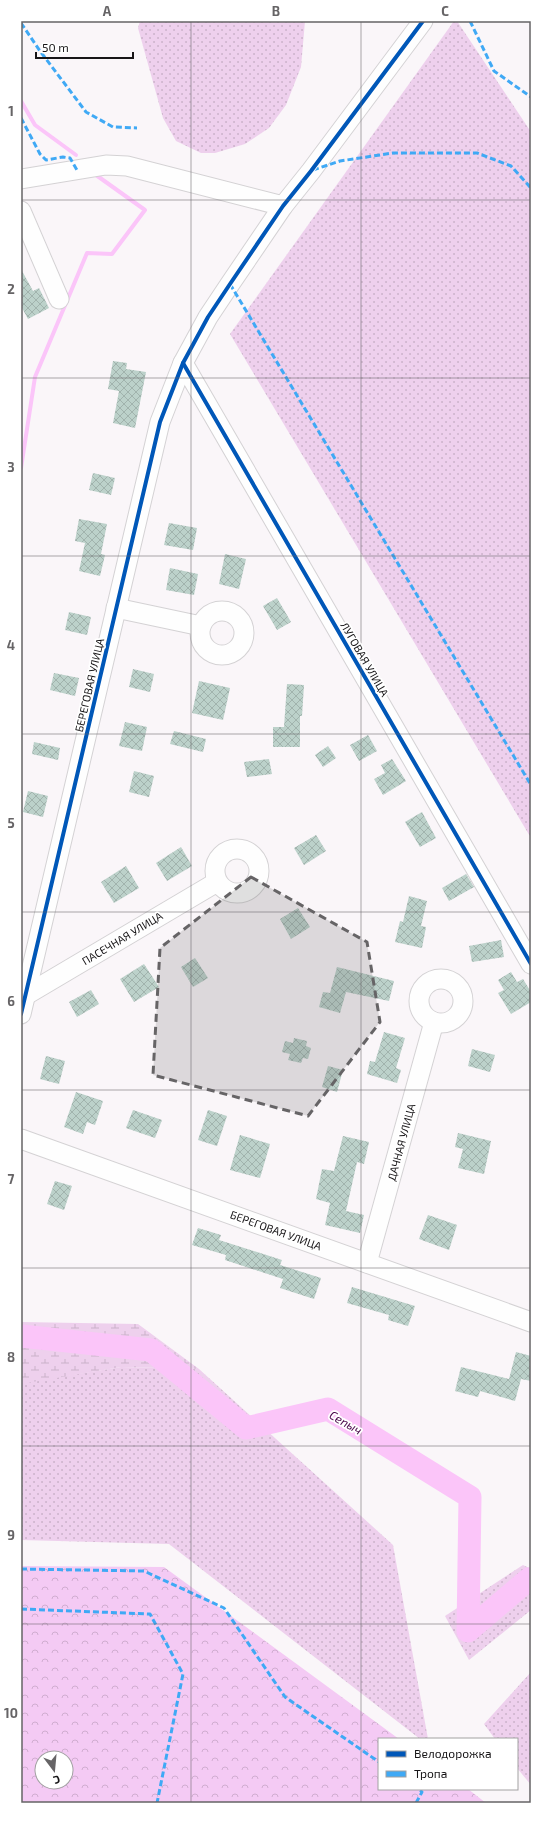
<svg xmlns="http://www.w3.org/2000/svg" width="552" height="1824" font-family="'Exo 2',sans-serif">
	<defs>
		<pattern id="grass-dots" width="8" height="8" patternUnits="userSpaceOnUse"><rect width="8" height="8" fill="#eed0ed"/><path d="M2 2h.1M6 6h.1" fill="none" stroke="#cbb2ca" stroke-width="1.8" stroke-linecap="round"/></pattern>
		<pattern id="forest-crowns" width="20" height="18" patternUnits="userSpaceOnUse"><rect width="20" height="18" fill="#f4caf4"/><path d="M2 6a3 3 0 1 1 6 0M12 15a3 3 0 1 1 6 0" fill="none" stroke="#d0add0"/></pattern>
		<pattern id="wetland-marsh" width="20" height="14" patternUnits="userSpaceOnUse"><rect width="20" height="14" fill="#eed0ed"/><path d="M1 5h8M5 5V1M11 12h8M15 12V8" fill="none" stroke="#cbb2ca"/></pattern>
		<pattern id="building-cross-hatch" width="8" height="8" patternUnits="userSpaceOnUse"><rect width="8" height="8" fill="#bcd1ca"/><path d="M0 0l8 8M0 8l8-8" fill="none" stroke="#a1b3ad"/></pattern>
	</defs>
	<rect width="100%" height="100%" fill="#faf6f9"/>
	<g fill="url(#grass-dots)">
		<polygon points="140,21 305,21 301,67 286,105 269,128 245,144 215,153 201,153 176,141 163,118 138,28"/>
		<polygon points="454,21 457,21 531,132 531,838 230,334"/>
		<polygon points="121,1367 199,1369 393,1545 428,1739 420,1739 169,1544 21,1540 21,1383"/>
		<polygon points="523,1565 531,1569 531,1610 469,1660 445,1616"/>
		<polygon points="531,1672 531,1785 517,1768 517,1739 495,1739 484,1724"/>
	</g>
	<path fill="url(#forest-crowns)" fill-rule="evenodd" d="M 21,1566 L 164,1567 L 399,1739 L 379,1739 L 379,1789 L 468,1789 L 486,1803 L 21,1803 ZM 42,1758 L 66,1758 L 66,1782 L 42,1782 Z"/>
	<polygon fill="url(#wetland-marsh)" points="21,1322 138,1324 199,1369 121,1367 21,1384"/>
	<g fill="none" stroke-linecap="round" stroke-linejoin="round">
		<g stroke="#fbc5f9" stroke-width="4">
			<polyline points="21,101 35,125 76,155"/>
			<polyline points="21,468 35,377 87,253 112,254 145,210 96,175"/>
		</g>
		<polyline stroke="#fbc5f9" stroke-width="23" points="21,1336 151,1350 246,1428 328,1409 470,1497 468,1631 529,1579 531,1580"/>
	</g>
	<g fill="url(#building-cross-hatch)">
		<polygon points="21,269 33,291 39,288 49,308 28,319 21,306"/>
		<polygon points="113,361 127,363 126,369 146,372 135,428 113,423 119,391 108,389"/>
		<polygon points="93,473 115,478 111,495 89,490"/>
		<polygon points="79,519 107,524 101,554 105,555 100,576 79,571 85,543 75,541"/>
		<polygon points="169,523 197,528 193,550 164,545"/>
		<polygon points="225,554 246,559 239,589 219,584"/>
		<polygon points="170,568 198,574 194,595 166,590"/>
		<polygon points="277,598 291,622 277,630 263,606"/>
		<polygon points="69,612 91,617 87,635 65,630"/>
		<polygon points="133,669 154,674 150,692 129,687"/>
		<polygon points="54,673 79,678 75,696 50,690"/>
		<polygon points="199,681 230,688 223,720 192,713"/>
		<polygon points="287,684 304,685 302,716 300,716 300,747 273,747 273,727 284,727"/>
		<polygon points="125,722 147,727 142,751 119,746"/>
		<polygon points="174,731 206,739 203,752 170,744"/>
		<polygon points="368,735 377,751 359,761 350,745"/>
		<polygon points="34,742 60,748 58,760 32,754"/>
		<polygon points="328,746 336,758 323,767 315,755"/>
		<polygon points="269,759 272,774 247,777 244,762"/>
		<polygon points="392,759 406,781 383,795 374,779 385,773 381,765"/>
		<polygon points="134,771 154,776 149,797 129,792"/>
		<polygon points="28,791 48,796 43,817 23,812"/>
		<polygon points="422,812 436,838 420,847 405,822"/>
		<polygon points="316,835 326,851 304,865 294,848"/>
		<polygon points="181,847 192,866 167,881 156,863"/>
		<polygon points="126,866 139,888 114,903 101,882"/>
		<polygon points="466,874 474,887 449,901 442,888"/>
		<polygon points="409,896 427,901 421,926 426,927 422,948 395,942 400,921 403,922"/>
		<polygon points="298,908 310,927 291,939 280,919"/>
		<polygon points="501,940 504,957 472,962 469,946"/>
		<polygon points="195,958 208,978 193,987 181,967"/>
		<polygon points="144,964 159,987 134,1002 120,979"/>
		<polygon points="337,967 394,981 389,1001 346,992 340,1013 319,1007 323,992 330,993"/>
		<polygon points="511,972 517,982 523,979 531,992 531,1002 511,1014 498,993 504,990 498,980"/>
		<polygon points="91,990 99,1004 77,1017 69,1002"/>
		<polygon points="384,1032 405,1038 396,1068 401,1070 397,1083 367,1074 370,1061 375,1062"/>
		<polygon points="294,1038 307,1041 306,1046 311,1048 308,1059 303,1058 301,1063 288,1060 290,1054 282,1052 285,1041 293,1043"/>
		<polygon points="472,1049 495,1055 490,1072 468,1066"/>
		<polygon points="46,1056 65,1061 59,1084 40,1079"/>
		<polygon points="328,1066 343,1070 337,1092 322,1087"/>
		<polygon points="76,1092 103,1101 95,1125 87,1122 83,1134 64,1127"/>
		<polygon points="133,1110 162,1120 155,1138 126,1128"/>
		<polygon points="208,1110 227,1116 217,1146 198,1140"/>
		<polygon points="458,1133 491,1141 484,1174 458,1168 463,1149 455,1147"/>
		<polygon points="240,1135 270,1144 260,1178 230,1170"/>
		<polygon points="343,1136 369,1142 364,1164 357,1162 346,1211 364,1215 360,1233 325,1225 330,1203 316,1199 322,1169 334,1171"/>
		<polygon points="55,1181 72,1186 64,1210 47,1204"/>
		<polygon points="428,1215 457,1225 449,1250 419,1239"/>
		<polygon points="198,1228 221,1235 219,1240 282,1260 280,1265 321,1278 314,1299 280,1288 283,1279 225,1260 226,1255 192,1245"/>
		<polygon points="352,1287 415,1306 408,1326 388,1320 389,1315 347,1303"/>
		<polygon points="516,1352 531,1356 531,1381 521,1379 515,1401 480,1391 478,1397 455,1391 461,1367 509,1379"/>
	</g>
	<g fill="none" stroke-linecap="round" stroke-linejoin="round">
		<g stroke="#d4d2d4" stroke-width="21">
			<g id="minor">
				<polyline points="21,179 106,165 127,166 283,206"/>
				<polyline points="21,211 59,299"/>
				<polyline points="183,363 531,964"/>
				<polyline points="116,608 201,626"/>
				<circle cx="222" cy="633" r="22"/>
				<circle cx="237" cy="871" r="22"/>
				<circle cx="441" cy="1001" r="22"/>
				<polyline points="26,995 217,882"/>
				<polyline points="21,1014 160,422 183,363 208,317 230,284 283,206 311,171 423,21"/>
				<polyline points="21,1139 531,1322"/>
				<polyline points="367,1263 434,1022"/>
			</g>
		</g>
		<use href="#minor" stroke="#fefefe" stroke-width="19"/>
		<g stroke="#3fa9f5" stroke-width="3" stroke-dasharray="6 3" stroke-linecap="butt">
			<polyline points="470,21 494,71 531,97"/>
			<polyline points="21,23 40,51 86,112 113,127 137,128"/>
			<polyline points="21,118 40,154 46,160 63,157 70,158 77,170"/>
			<polyline points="313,170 340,161 393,153 477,153 511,166 531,188"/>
			<polyline points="230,284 531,785"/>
			<polyline points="21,1569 144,1571 224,1608 285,1697 379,1762"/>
			<polyline points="21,1609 150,1614 183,1674 157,1803"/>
			<polyline points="416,1803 422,1792 419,1789"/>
		</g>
		<g stroke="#fff" stroke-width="6">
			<g id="cycleway">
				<polyline points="183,363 531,964"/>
				<polyline points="21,1014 160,422 183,363 208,317 230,284 283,206 311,171 423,21"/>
			</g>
		</g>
		<use href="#cycleway" stroke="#0057b8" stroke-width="4"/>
	</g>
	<path fill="#666466" fill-opacity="0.2" stroke="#666466" stroke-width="3" stroke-dasharray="8 5" stroke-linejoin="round" d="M 251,877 L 367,942 L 380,1022 L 308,1116 L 153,1075 L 160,948 Z"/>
	<path fill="none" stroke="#666466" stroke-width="1" stroke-opacity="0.55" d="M 191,21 L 191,1803M 361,21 L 361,1803M 21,200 L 531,200M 21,378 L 531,378M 21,556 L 531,556M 21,734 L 531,734M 21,912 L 531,912M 21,1090 L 531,1090M 21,1268 L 531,1268M 21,1446 L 531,1446M 21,1624 L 531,1624"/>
	<g text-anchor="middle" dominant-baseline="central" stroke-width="3.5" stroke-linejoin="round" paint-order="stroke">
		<g font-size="11" fill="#171517" stroke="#fff">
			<text transform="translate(365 659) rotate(60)">ЛУГОВАЯ УЛИЦА</text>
			<text transform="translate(89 685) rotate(-77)">БЕРЕГОВАЯ УЛИЦА</text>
			<text transform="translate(122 938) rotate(-31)">ПАСЕЧНАЯ УЛИЦА</text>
			<text transform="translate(401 1142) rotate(-75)">ДАЧНАЯ УЛИЦА</text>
			<text transform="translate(276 1230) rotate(20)">БЕРЕГОВАЯ УЛИЦА</text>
		</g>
		<g font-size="12" font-style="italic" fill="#4a074b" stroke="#fff">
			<text transform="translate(346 1422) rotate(30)">Сепыч</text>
		</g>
	</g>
	<rect width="552" height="1824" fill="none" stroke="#ffffff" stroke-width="44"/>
	<rect x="378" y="1738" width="140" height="52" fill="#ffffff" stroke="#a2a1a2"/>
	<rect x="386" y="1751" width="20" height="6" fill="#0057b8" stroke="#a2a1a2"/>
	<text x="414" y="1758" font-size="12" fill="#171517">Велодорожка</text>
	<rect x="386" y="1771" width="20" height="6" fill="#3fa9f5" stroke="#a2a1a2"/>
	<text x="414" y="1778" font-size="12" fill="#171517">Тропа</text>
	<g transform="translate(54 1770) rotate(164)"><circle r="19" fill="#ffffff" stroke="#a2a1a2"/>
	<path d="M0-3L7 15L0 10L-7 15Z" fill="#666466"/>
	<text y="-6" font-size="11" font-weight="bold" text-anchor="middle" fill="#171517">С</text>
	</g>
	<path d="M36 52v6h97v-6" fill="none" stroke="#171517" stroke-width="2"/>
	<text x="42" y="52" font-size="12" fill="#171517" stroke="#ffffff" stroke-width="3" paint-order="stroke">50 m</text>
	<rect x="22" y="22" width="508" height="1780" fill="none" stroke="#666466" stroke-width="1.5"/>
	<g font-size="13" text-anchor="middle" font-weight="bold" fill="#666466">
		<text x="107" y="16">A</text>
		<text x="276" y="16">B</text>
		<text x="445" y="16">C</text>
		<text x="11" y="116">1</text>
		<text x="11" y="294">2</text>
		<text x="11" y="472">3</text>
		<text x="11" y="650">4</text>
		<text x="11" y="828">5</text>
		<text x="11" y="1006">6</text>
		<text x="11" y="1184">7</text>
		<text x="11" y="1362">8</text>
		<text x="11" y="1540">9</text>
		<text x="11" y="1718">10</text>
	</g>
</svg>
